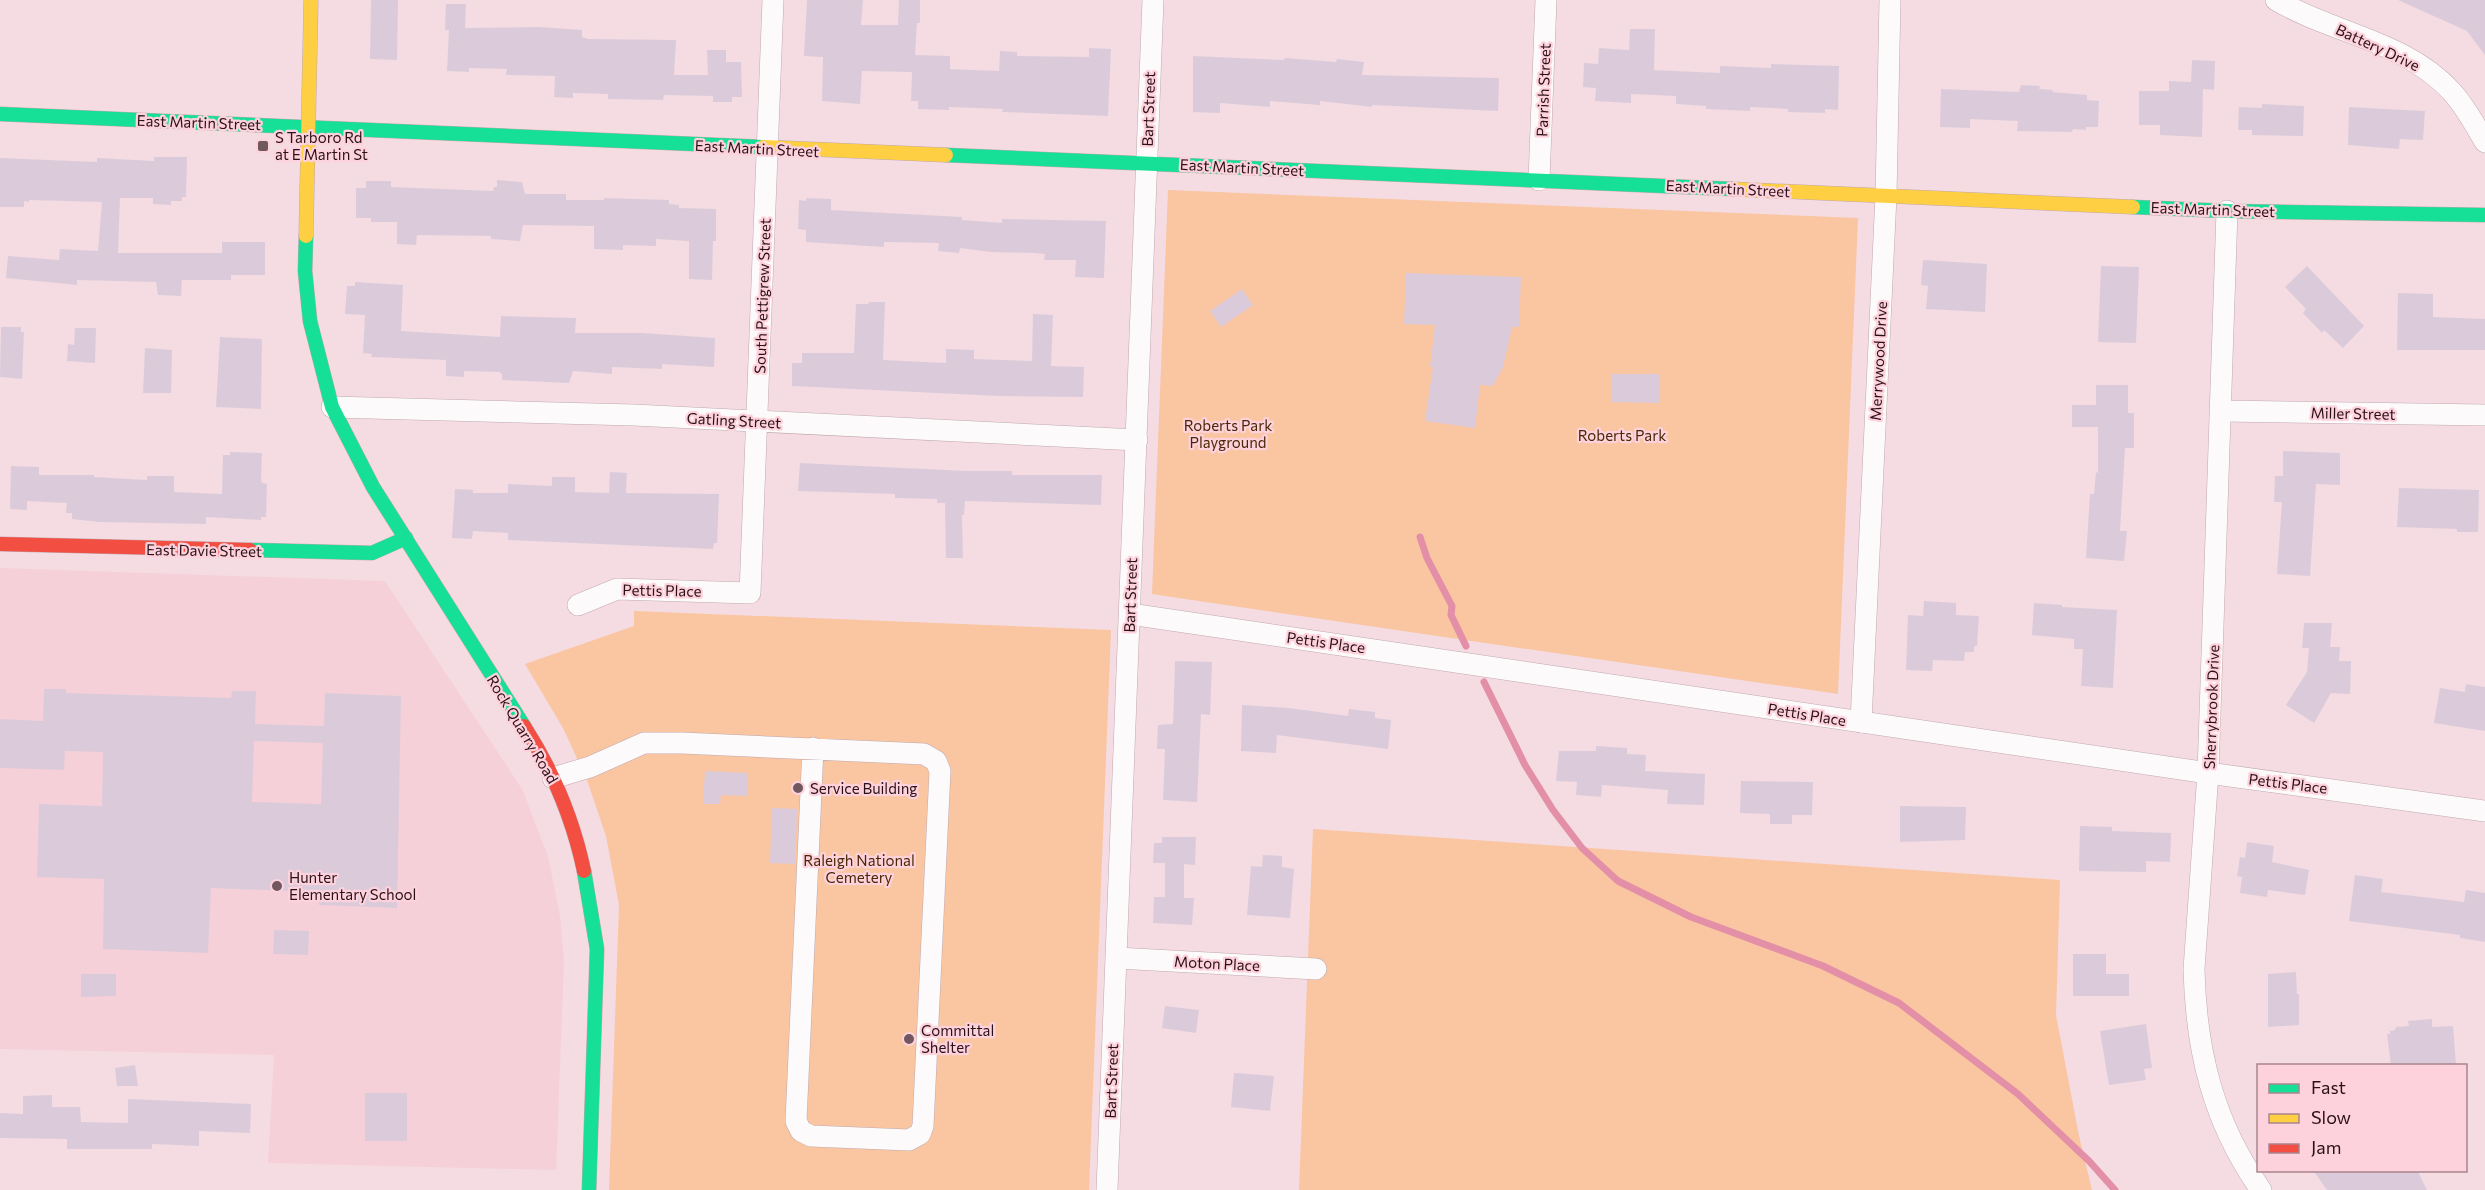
<svg xmlns="http://www.w3.org/2000/svg" width="2485" height="1190" font-family="Commissioner,sans-serif">
	<rect width="100%" height="100%" fill="#f4dce2"/>
	<polygon fill="#f6d0d9" points="0,568 385,581 522,789 548,856 560,916 564,962 556,1170 268,1163 274,1055 0,1049"/>
	<g fill="#fac5a1">
		<path d="M 1168,190 L 1858,218 L 1838,694 C 1609,661 1381,628 1152,594 Z"/>
		<polygon points="634,611 1111,630 1089,1190 609,1190 619,905 606,836 587,780 563,728 525,664 634,626"/>
		<polygon points="1313,829 2060,880 2056,1015 2079,1136 2092,1190 1299,1190"/>
	</g>
	<g fill="none" stroke-linecap="round" stroke-linejoin="round">
		<g stroke="#e28fa7" stroke-width="7">
			<polyline points="1420,537 1427,558 1452,606 1451,615 1466,646"/>
			<polyline points="1484,682 1525,765 1553,810 1582,848 1618,881 1691,917 1823,966 1899,1003 2018,1094 2089,1161 2115,1190"/>
		</g>
	</g>
	<g fill="#dbcbda" fill-rule="evenodd">
		<polygon points="371,0 398,0 397,60 370,59"/>
		<polygon points="807,0 863,0 861,25 898,25 899,0 920,0 920,23 917,23 915,55 950,56 950,69 999,71 1000,51 1017,52 1017,56 1089,57 1089,48 1111,49 1108,116 1002,112 1003,109 949,107 949,110 918,109 918,101 911,101 912,72 862,71 860,104 822,101 823,57 804,56"/>
		<polygon points="2398,0 2485,0 2485,55 2467,31"/>
		<polygon points="446,4 466,4 465,28 539,27 582,30 582,37 588,39 676,40 674,75 708,75 707,50 726,50 726,62 741,62 742,97 732,97 732,102 713,102 713,96 664,95 663,100 608,99 608,94 573,93 573,98 554,97 555,76 506,75 507,69 469,68 469,72 447,71 449,30 445,30"/>
		<polygon points="1630,29 1655,29 1654,70 1720,73 1720,66 1771,68 1771,64 1839,66 1838,110 1825,109 1825,113 1788,112 1788,109 1750,107 1750,111 1706,109 1706,106 1676,104 1676,96 1631,94 1631,103 1595,101 1596,88 1583,87 1584,63 1598,64 1599,48 1629,50"/>
		<polygon points="1193,56 1284,60 1285,58 1336,62 1337,59 1364,62 1362,75 1499,78 1498,111 1372,105 1372,107 1320,101 1320,105 1270,101 1270,107 1220,103 1220,113 1193,112"/>
		<polygon points="2192,60 2215,61 2215,63 2214,90 2203,89 2202,137 2160,135 2160,125 2139,125 2139,91 2169,91 2169,81 2191,82"/>
		<polygon points="2021,85 2040,86 2039,89 2053,90 2052,92 2087,95 2087,100 2099,101 2098,127 2086,127 2086,130 2073,129 2072,132 2017,131 2018,121 1970,119 1970,128 1940,127 1941,89 2019,92"/>
		<polygon points="2262,104 2304,106 2303,136 2252,135 2252,130 2238,130 2239,107 2262,108"/>
		<polygon points="2349,107 2425,111 2423,140 2400,139 2399,149 2348,145"/>
		<polygon points="154,157 187,157 186,197 182,197 182,201 171,201 171,205 153,204 153,198 120,198 118,253 222,253 222,242 265,242 265,275 231,275 231,280 182,280 181,296 158,295 156,282 77,280 77,285 6,278 8,256 59,260 60,249 98,251 102,202 29,200 29,202 24,201 24,207 0,207 0,158 97,162 97,158 154,161"/>
		<polygon points="497,180 522,182 525,194 566,194 566,200 604,200 604,198 669,200 669,204 679,205 679,208 716,209 716,241 713,241 712,280 689,279 689,241 656,239 656,246 623,245 623,250 594,249 594,226 523,225 520,241 491,239 491,236 417,235 416,245 397,244 397,222 371,222 371,218 356,218 356,188 366,188 366,181 391,181 391,187 493,191 494,187 497,187"/>
		<polygon points="806,198 831,199 831,210 962,217 962,220 1002,223 1002,219 1106,221 1104,278 1075,277 1076,260 1044,260 1045,254 1034,253 991,252 960,248 959,253 938,251 939,243 884,242 884,247 806,242 806,230 798,229 799,200 806,201"/>
		<polygon points="1923,260 1987,264 1985,312 1926,309 1928,286 1921,285"/>
		<polygon points="2101,266 2139,267 2136,343 2098,342"/>
		<polygon points="2307,266 2364,326 2343,348 2324,330 2322,333 2303,313 2306,309 2285,287"/>
		<polygon points="1406,273 1521,277 1519,327 1512,327 1503,367 1493,386 1480,385 1475,428 1425,421 1433,367 1430,367 1435,325 1404,324"/>
		<polygon points="355,282 403,285 401,331 500,337 501,316 576,318 575,333 642,333 715,338 714,367 662,364 662,369 612,367 612,374 573,371 569,383 502,380 502,374 499,372 464,371 464,377 446,376 446,360 371,357 372,354 363,353 365,315 345,314 347,286 355,286"/>
		<polygon points="1242,289 1253,305 1221,327 1210,311"/>
		<polygon points="2398,293 2433,294 2433,317 2485,319 2485,350 2397,350"/>
		<polygon points="869,302 885,302 883,360 946,363 946,349 974,350 974,359 1032,361 1033,314 1053,315 1051,366 1084,367 1083,397 999,396 792,386 792,363 802,363 802,353 854,353 856,304 868,304"/>
		<polygon points="1,327 21,327 21,332 24,332 22,379 0,377"/>
		<polygon points="75,328 96,328 95,363 67,361 68,344 74,345"/>
		<polygon points="220,337 262,339 261,409 216,407"/>
		<polygon points="145,348 172,350 171,393 143,393"/>
		<polygon points="1612,374 1659,374 1659,403 1612,402"/>
		<polygon points="2096,385 2128,385 2128,413 2134,413 2134,448 2125,448 2120,531 2127,531 2124,561 2086,558 2090,494 2094,494 2096,472 2098,473 2098,427 2072,427 2072,405 2096,405"/>
		<polygon points="2283,451 2340,453 2340,485 2316,484 2310,576 2277,574 2282,502 2274,502 2275,476 2283,476"/>
		<polygon points="230,452 262,453 261,480 262,483 267,484 266,517 261,517 261,520 206,517 206,524 99,522 72,519 72,513 66,513 67,503 27,501 27,510 10,509 11,466 39,467 39,475 94,475 94,477 147,480 147,476 174,476 174,492 222,494 223,455 230,455"/>
		<polygon points="800,463 966,471 1012,471 1012,475 1102,475 1101,505 965,501 964,515 962,515 963,558 946,558 945,503 937,503 937,499 895,498 895,494 798,491"/>
		<polygon points="610,472 627,473 626,493 719,494 717,543 714,543 713,549 508,540 508,533 489,532 473,531 472,539 452,538 455,489 473,490 473,493 508,493 508,484 552,486 552,477 575,477 575,492 609,493"/>
		<polygon points="2399,488 2479,490 2478,532 2457,532 2457,529 2397,527"/>
		<polygon points="1924,601 1956,603 1956,615 1979,616 1977,646 1974,646 1974,652 1965,652 1964,661 1933,660 1932,671 1906,670 1908,615 1923,616"/>
		<polygon points="2034,603 2062,605 2062,607 2117,610 2113,688 2081,686 2083,649 2074,649 2074,639 2032,635"/>
		<polygon points="2304,623 2332,623 2330,647 2340,647 2339,661 2351,661 2350,694 2331,693 2314,723 2286,705 2307,672 2309,648 2302,648"/>
		<polygon points="1175,661 1212,662 1210,715 1201,714 1197,802 1163,800 1165,749 1157,749 1158,725 1173,724"/>
		<polygon points="2466,684 2485,687 2485,731 2434,723 2440,688 2465,692"/>
		<path d="M 44,689 L 66,689 L 66,693 L 231,698 L 232,691 L 256,691 L 255,724 L 324,726 L 325,693 L 401,696 L 397,908 L 319,905 L 319,892 L 211,888 L 208,953 L 103,949 L 104,879 L 37,877 L 39,804 L 102,806 L 103,752 L 65,751 L 64,770 L 0,768 L 0,719 L 43,721 ZM 254,741 L 323,743 L 321,804 L 252,802 Z"/>
		<polygon points="1242,705 1289,708 1348,716 1349,709 1375,712 1375,718 1391,720 1388,749 1277,735 1276,753 1241,751"/>
		<polygon points="1596,746 1627,748 1627,754 1646,755 1645,771 1705,774 1704,805 1667,804 1668,790 1602,785 1601,797 1576,795 1577,782 1556,781 1559,751 1596,751"/>
		<polygon points="705,771 748,773 747,796 721,795 720,804 703,804"/>
		<polygon points="1741,781 1813,782 1812,815 1792,815 1792,824 1770,824 1770,814 1740,813"/>
		<polygon points="1900,806 1966,807 1965,840 1900,842"/>
		<polygon points="772,808 797,809 795,864 770,863"/>
		<polygon points="2080,826 2112,827 2112,831 2171,833 2170,862 2146,861 2146,872 2079,871"/>
		<polygon points="1162,837 1196,837 1195,865 1184,864 1184,898 1194,898 1192,925 1153,923 1154,897 1165,897 1165,863 1153,863 1154,843 1162,843"/>
		<polygon points="2247,842 2274,846 2272,862 2309,870 2305,895 2268,890 2267,897 2240,893 2242,877 2237,876 2240,857 2245,858"/>
		<polygon points="1263,855 1282,856 1282,867 1294,869 1290,918 1247,915 1251,866 1262,867"/>
		<polygon points="2355,875 2383,879 2381,892 2464,902 2466,890 2485,893 2485,942 2460,938 2460,935 2349,921"/>
		<polygon points="274,930 309,931 308,955 273,954"/>
		<polygon points="2073,954 2106,954 2106,974 2129,974 2129,996 2073,996"/>
		<polygon points="2296,972 2297,994 2299,994 2299,1025 2268,1027 2268,974"/>
		<polygon points="81,974 116,974 116,996 81,997"/>
		<polygon points="1165,1006 1199,1010 1196,1033 1162,1028"/>
		<polygon points="2432,1019 2432,1027 2453,1026 2456,1065 2391,1065 2387,1034 2390,1034 2390,1031 2395,1030 2396,1027 2409,1026 2408,1021"/>
		<polygon points="2146,1024 2152,1068 2144,1069 2146,1080 2109,1085 2100,1031"/>
		<polygon points="135,1065 138,1086 117,1086 115,1068"/>
		<polygon points="1234,1073 1274,1076 1270,1111 1231,1107"/>
		<rect x="365" y="1093" width="42" height="48"/>
		<polygon points="52,1095 52,1107 80,1107 81,1122 128,1123 128,1099 251,1104 250,1133 199,1131 199,1146 152,1144 152,1149 67,1149 67,1139 0,1138 0,1113 23,1114 23,1096"/>
		<polygon points="2313,1170 2417,1170 2427,1190 2327,1190"/>
	</g>
	<g fill="none" stroke-linecap="round" stroke-linejoin="round">
		<g stroke="#c0a9af" stroke-width="22">
			<g id="street">
				<path d="M 2276,0 C 2332,33 2406,41 2452,92 C 2465,106 2475,125 2485,142"/>
				<polyline points="1539,180 1546,0"/>
				<path d="M 2227,211 L 2208,773 L 2194,969 C 2196,1051 2213,1122 2261,1190"/>
				<polyline points="332,407 634,415 1137,440"/>
				<polyline points="2221,411 2485,415"/>
				<polyline points="578,605 617,589 750,593 773,0"/>
				<polyline points="1130,614 2208,773 2485,811"/>
				<polyline points="1861,722 1886,196 1890,0"/>
				<polyline points="553,778 590,767 644,743 682,743 924,754 936,761 940,771 923,1126 920,1134 909,1140 811,1136 801,1131 796,1121 813,748"/>
				<polyline points="1117,958 1316,969"/>
				<polyline points="1107,1190 1153,0"/>
			</g>
		</g>
		<g stroke="#c0a9af" stroke-width="15">
			<g id="fast">
				<polyline points="0,114 763,147"/>
				<polyline points="946,155 1732,189"/>
				<polyline points="2133,207 2227,211 2485,215"/>
				<polyline points="306,236 305,271 310,321 332,407 373,487 524,726"/>
				<polyline points="250,550 372,553 406,538"/>
				<polyline points="584,871 597,949 589,1190"/>
			</g>
		</g>
		<g stroke="#c0a9af" stroke-width="15">
			<g id="slow">
				<polyline points="763,147 946,155"/>
				<polyline points="1732,189 2133,207"/>
				<polyline points="306,236 311,0"/>
			</g>
		</g>
		<g stroke="#c0a9af" stroke-width="15">
			<g id="jam">
				<polyline points="0,544 250,550"/>
				<path d="M 524,726 C 553,771 573,819 584,871"/>
			</g>
		</g>
		<use href="#street" stroke="#fdfafb" stroke-width="21"/>
		<use href="#fast" stroke="#16e098" stroke-width="14"/>
		<use href="#slow" stroke="#ffcf43" stroke-width="14"/>
		<use href="#jam" stroke="#f24e42" stroke-width="14"/>
	</g>
	<g fill="#71585f" stroke="#fed2dc" stroke-width="2">
		<rect x="257" y="140" width="12" height="12" rx="3"/>
		<circle cx="798" cy="788" r="6"/>
		<circle cx="277" cy="886" r="6"/>
		<circle cx="909" cy="1039" r="6"/>
	</g>
	<g text-anchor="middle" dominant-baseline="central" stroke-width="4.5" stroke-linejoin="round" paint-order="stroke">
		<g font-size="15" fill="#2a1118" stroke="#fed2dc">
			<text transform="translate(2378 47) rotate(25)">Battery Drive</text>
			<text transform="translate(1543 90) rotate(-88)">Parrish Street</text>
			<text transform="translate(1148 109) rotate(-88)">Bart Street</text>
			<text transform="translate(199 122) rotate(2)">East Martin Street</text>
			<text transform="translate(757 148) rotate(3)">East Martin Street</text>
			<text transform="translate(1242 167) rotate(3)">East Martin Street</text>
			<text transform="translate(1728 188) rotate(3)">East Martin Street</text>
			<text transform="translate(2213 209) rotate(2)">East Martin Street</text>
			<text transform="translate(762 296) rotate(-88)">South Pettigrew Street</text>
			<text transform="translate(1878 361) rotate(-87)">Merrywood Drive</text>
			<text transform="translate(2353 413) rotate(1)">Miller Street</text>
			<text transform="translate(734 420) rotate(3)">Gatling Street</text>
			<text transform="translate(204 550) rotate(1)">East Davie Street</text>
			<text transform="translate(662 590) rotate(1)">Pettis Place</text>
			<text transform="translate(1130 595) rotate(-88)">Bart Street</text>
			<text transform="translate(1326 642) rotate(8)">Pettis Place</text>
			<text transform="translate(2211 707) rotate(-88)">Sherrybrook Drive</text>
			<text transform="translate(1807 714) rotate(9)">Pettis Place</text>
			<text transform="translate(523 729) rotate(59)">Rock Quarry Road</text>
			<text transform="translate(2288 783) rotate(7)">Pettis Place</text>
			<text transform="translate(1217 963) rotate(3)">Moton Place</text>
			<text transform="translate(1111 1081) rotate(-88)">Bart Street</text>
		</g>
		<g font-size="15" fill="#2a1118" stroke="#fed2dc" text-anchor="start">
			<text x="275" y="137">S Tarboro Rd<tspan x="275" dy="17">at E Martin St</tspan></text>
			<text x="810" y="788">Service Building</text>
			<text x="289" y="877">Hunter<tspan x="289" dy="17">Elementary School</tspan></text>
			<text x="921" y="1030">Committal<tspan x="921" dy="17">Shelter</tspan></text>
		</g>
		<g font-size="15" fill="#482702" stroke="#fed2dc">
			<text x="1228" y="425">Roberts Park<tspan x="1228" dy="17">Playground</tspan></text>
			<text x="1622" y="435">Roberts Park</text>
			<text x="859" y="860">Raleigh National<tspan x="859" dy="17">Cemetery</tspan></text>
		</g>
	</g>
	<rect x="2257" y="1064" width="210" height="108" fill="#fed2dc" stroke="#a9858e" stroke-width="1.5"/>
	<rect x="2269" y="1084" width="30" height="9" fill="#16e098" stroke="#a9858e" stroke-width="1.5"/>
	<text x="2311" y="1094" font-size="18" fill="#2a1118">Fast</text>
	<rect x="2269" y="1114" width="30" height="9" fill="#ffcf43" stroke="#a9858e" stroke-width="1.5"/>
	<text x="2311" y="1124" font-size="18" fill="#2a1118">Slow</text>
	<rect x="2269" y="1144" width="30" height="9" fill="#f24e42" stroke="#a9858e" stroke-width="1.5"/>
	<text x="2311" y="1154" font-size="18" fill="#2a1118">Jam</text>
</svg>
